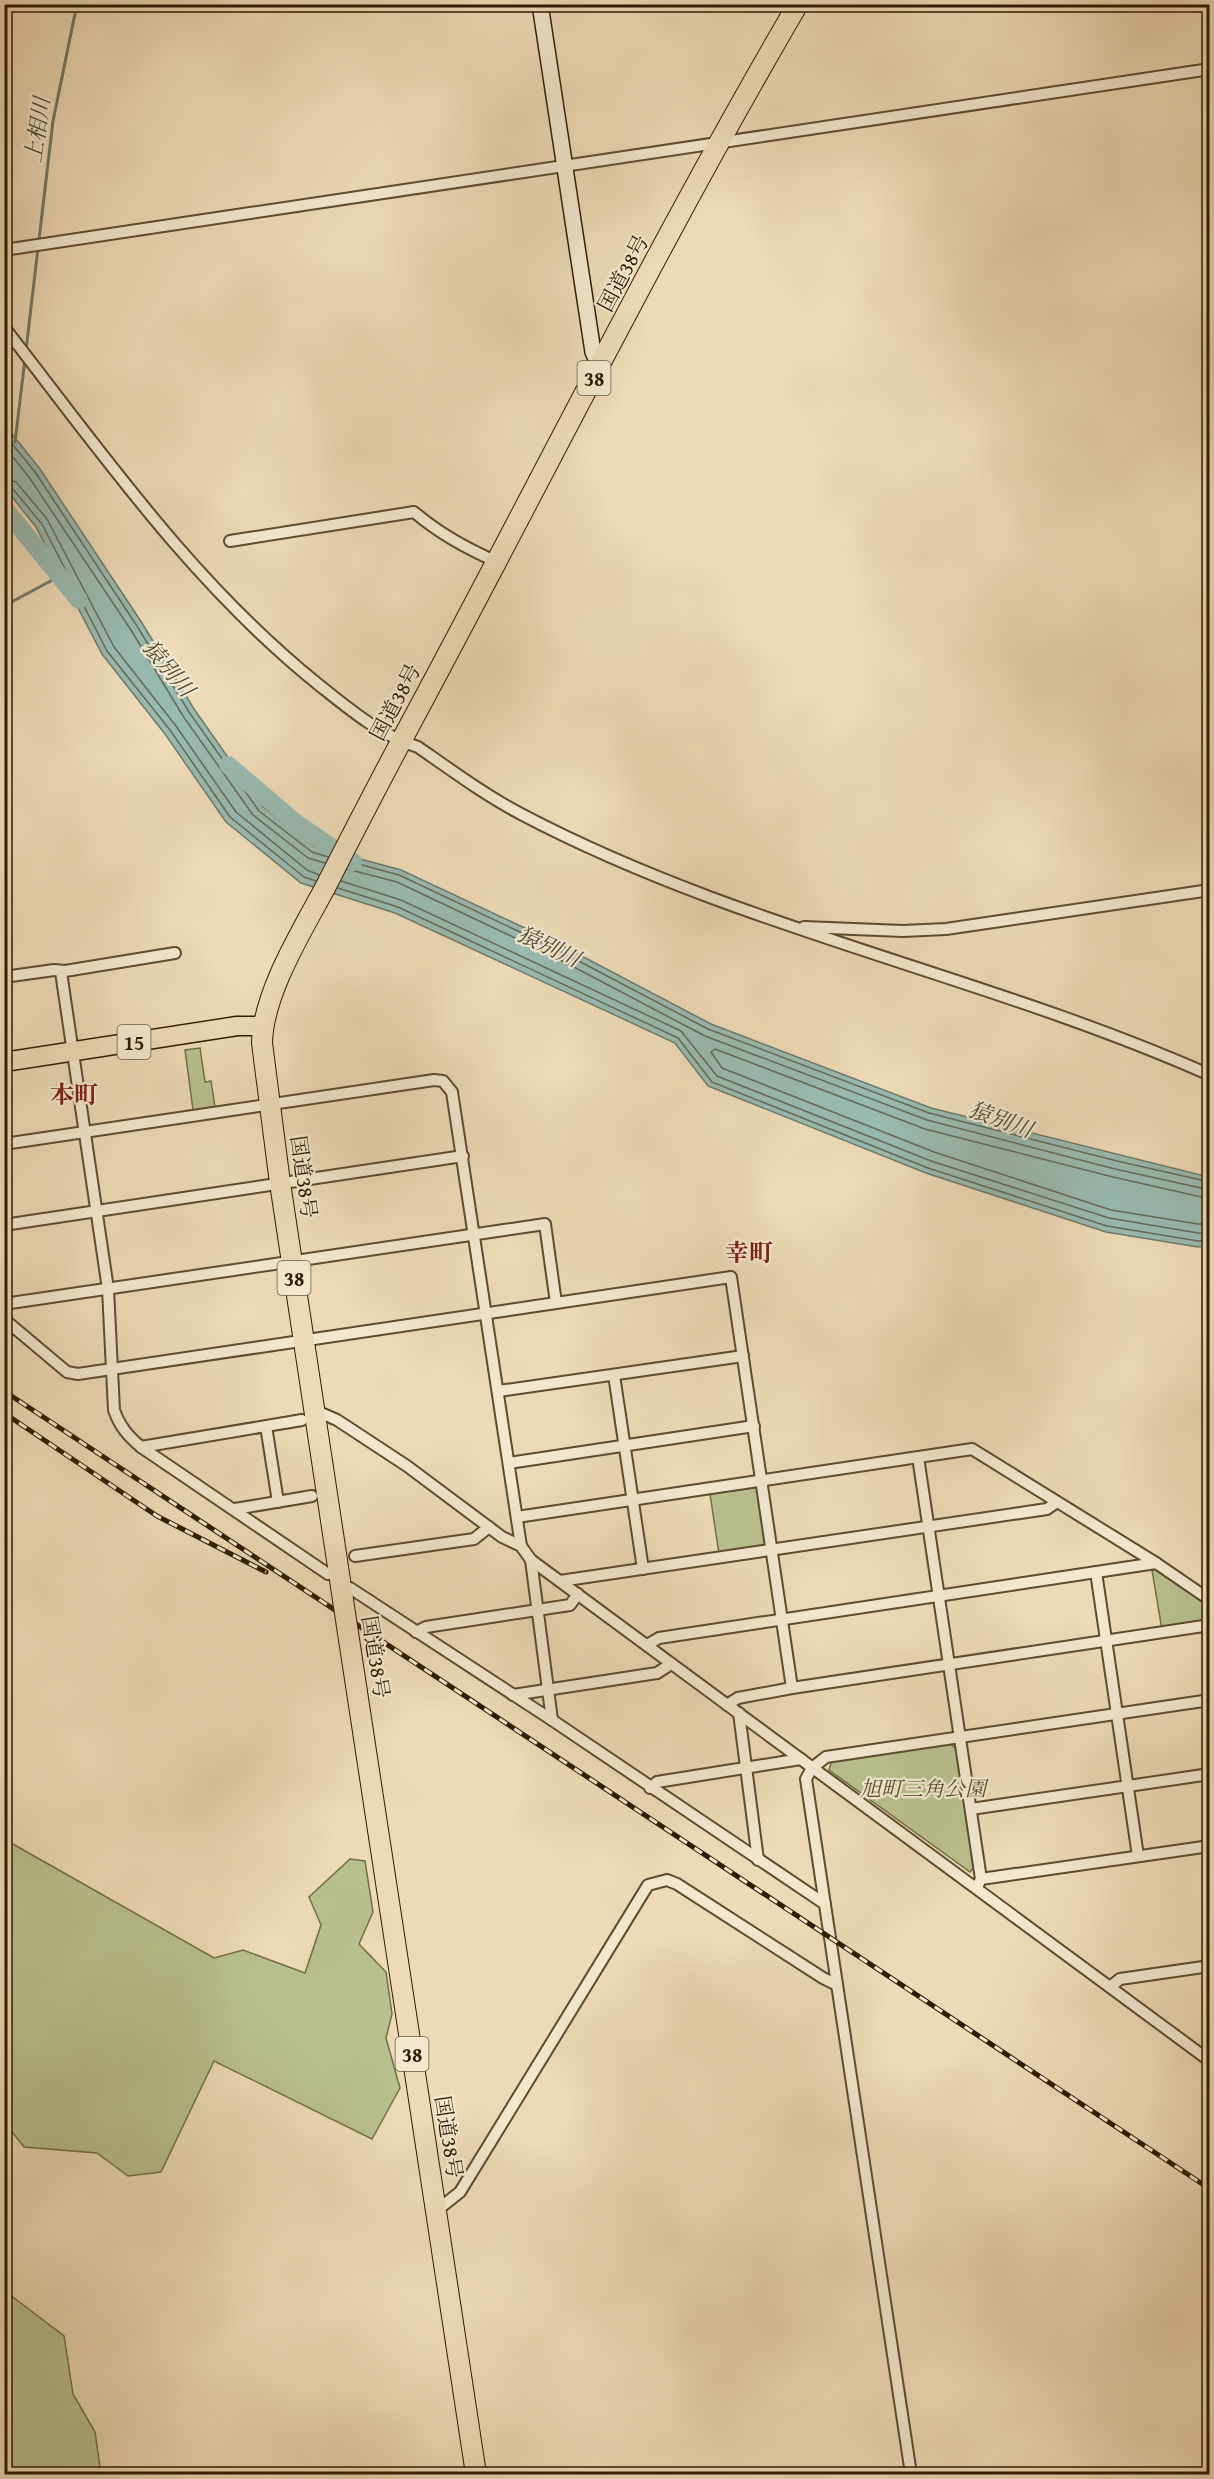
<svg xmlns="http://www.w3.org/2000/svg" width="1214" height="2479" font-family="'Gentium Book Plus','Noto Serif JP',serif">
	<rect width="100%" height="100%" fill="#eddab6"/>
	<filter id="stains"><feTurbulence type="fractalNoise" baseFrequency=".00333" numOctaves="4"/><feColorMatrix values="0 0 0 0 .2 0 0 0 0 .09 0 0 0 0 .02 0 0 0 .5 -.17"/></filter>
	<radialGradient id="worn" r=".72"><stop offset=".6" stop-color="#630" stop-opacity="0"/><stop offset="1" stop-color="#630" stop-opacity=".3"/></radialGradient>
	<g fill="#b8c08e" stroke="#736e47" stroke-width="1.5">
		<polygon points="200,1048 205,1082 211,1081 215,1107 193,1110 185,1050"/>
		<polygon points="759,1487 767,1546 719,1554 710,1494"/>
		<polygon points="1158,1569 1209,1603 1209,1623 1162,1630 1152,1570"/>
		<polygon points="950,1744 959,1751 975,1866 970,1872 829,1770 832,1760"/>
		<polygon points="4,1839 214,1958 243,1950 305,1973 321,1925 309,1897 350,1859 365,1861 373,1912 359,1944 386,1972 392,2014 386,2038 400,2088 372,2139 214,2061 161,2172 128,2176 97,2153 24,2147 5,2123"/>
		<polygon points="5,2291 64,2336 73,2394 95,2432 101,2474 5,2474"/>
	</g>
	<polygon fill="#99bab1" stroke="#6e7a6a" stroke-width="1.5" points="4,424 40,469 142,623 194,709 263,807 316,847 401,870 557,943 711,1024 931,1108 1209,1177 1209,1246 1198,1247 1106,1232 926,1173 708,1086 675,1043 395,913 301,883 226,822 165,734 102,654 36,527 5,488"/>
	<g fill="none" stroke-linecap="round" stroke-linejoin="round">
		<g stroke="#646a58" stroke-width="1.5">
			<polyline points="4,434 35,472 137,626 189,712 259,811 312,852 328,857"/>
			<polyline points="4,446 29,477 131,630 183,716 253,815 308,858 325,863"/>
			<polyline points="4,478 16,482 47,519 114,647 176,726 236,812 307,870 319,875"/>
			<polyline points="4,485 12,488 42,524 107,651 170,730 230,817 304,877 316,881"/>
			<polyline points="351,862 399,875 554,948 708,1029 929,1113 1117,1161 1210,1182"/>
			<polyline points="347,869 397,882 551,955 705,1036 927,1120 1115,1169 1210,1190"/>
			<polyline points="341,881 401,900 681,1031 717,1076 931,1161 1109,1218 1198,1233 1210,1233"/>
			<polyline points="338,888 398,907 678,1038 712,1082 928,1168 1107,1226 1198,1241 1210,1240"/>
			<polyline points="1210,1199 1113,1177 925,1129 715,1049 711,1052 722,1068 934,1152 1111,1210 1198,1224 1210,1224"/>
		</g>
		<g stroke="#6e7a6a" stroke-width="3">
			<polyline points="26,350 53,121 77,4"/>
			<polyline points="15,442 25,359"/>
			<polyline points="7,511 10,490"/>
			<polyline points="4,606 60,576"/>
		</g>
		<g stroke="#99bab1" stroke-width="18">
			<polyline points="4,508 79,600"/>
			<polyline points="228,765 296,823 353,862"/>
		</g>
		<g stroke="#5e4b2e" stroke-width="14">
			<g id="street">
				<polyline points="4,250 1210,69"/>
				<path d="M 4,327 C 102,453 193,584 319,685 C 349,709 381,736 418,747 C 451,770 485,795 521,814 C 739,929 985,975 1210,1075"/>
				<path d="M 230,541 L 414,512 C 440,534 466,548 497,562"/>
				<polyline points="804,927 903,931 946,929 1210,890"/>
				<path d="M 61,972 L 108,1289 L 114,1410 C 120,1427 128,1436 141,1447 L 328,1574"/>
				<polyline points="4,977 54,970 65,971 175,953"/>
				<polyline points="4,1144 434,1080 443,1081 452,1092 521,1546"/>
				<polyline points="4,1225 463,1156"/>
				<polyline points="4,1304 545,1224 556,1303"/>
				<polyline points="4,1319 67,1372 78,1374 731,1277 792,1688"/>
				<polyline points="614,1375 643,1569"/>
				<polyline points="499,1391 743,1356"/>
				<polyline points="314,1410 337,1420 407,1466 502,1537 521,1546 531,1560 1210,2061"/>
				<polyline points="266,1426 278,1502"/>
				<polyline points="141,1447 302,1420"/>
				<polyline points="918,1457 981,1879"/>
				<polyline points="509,1463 754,1426"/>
				<polyline points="235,1509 312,1496"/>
				<polyline points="517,1517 972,1449 1156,1563 1210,1600"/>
				<polyline points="355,1556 474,1539 489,1527"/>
				<polyline points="531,1560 552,1720"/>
				<polyline points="1096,1572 1138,1856"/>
				<polyline points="560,1581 1047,1509 1057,1502"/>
				<polyline points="350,1588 552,1720 825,1904"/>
				<polyline points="416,1632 426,1627 570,1605 578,1594"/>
				<polyline points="647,1645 659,1638 1156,1563"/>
				<polyline points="513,1695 657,1673 671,1664"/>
				<polyline points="727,1705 738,1698 792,1688 1210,1625"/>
				<polyline points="739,1713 758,1860"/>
				<polyline points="650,1788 657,1782 801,1759"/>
				<polyline points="971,1809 1210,1774"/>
				<polyline points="978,1885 981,1879 1210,1846"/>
				<polyline points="1110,1987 1120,1979 1210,1966"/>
				<polyline points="436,2211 460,2192 648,1885 667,1880 677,1884 823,1978 837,1985"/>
				<polyline points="911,2474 806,1779 812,1768 826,1757 1210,1700"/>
			</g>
		</g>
		<g stroke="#2e1b00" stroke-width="18">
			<polyline id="secondary" points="540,4 593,352 600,367"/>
		</g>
		<g stroke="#2e1b00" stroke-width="21">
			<polyline id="primary" points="4,1062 237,1026 263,1026"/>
		</g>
		<g stroke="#2e1b00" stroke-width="22">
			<g id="highway">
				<path d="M 343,1600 L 280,1183 L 262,1043 C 263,993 302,931 326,886 C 354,831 383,775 413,719 C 541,481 661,238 798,4"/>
				<polyline points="348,1633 476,2474"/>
			</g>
		</g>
		<use href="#street" stroke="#f3e7d0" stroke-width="10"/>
		<use href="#secondary" stroke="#f3e7d0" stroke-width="15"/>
		<use href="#primary" stroke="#eddab6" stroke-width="18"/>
		<use href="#highway" stroke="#eddab6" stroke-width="20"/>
		<g stroke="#2e1b00" stroke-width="5">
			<g id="rail">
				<polyline points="4,1391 1210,2189"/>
				<polyline points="4,1413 157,1516 266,1572"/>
			</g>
		</g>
		<use href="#rail" stroke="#f3e7d0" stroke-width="3" stroke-dasharray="9" stroke-linecap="butt"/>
		<g stroke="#2e1b00" stroke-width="22" stroke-linecap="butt">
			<polyline id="highway-bridge" points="343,1600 348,1633"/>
		</g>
		<use href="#highway-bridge" stroke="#eddab6" stroke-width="20"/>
	</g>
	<g text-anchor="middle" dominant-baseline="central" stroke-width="4.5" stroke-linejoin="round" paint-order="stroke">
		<g fill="#f3e7d0" stroke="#69583e" stroke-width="1.5">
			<rect x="577.5" y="361" width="33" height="34" rx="4.5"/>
			<rect x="117.5" y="1025" width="33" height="34" rx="4.5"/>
			<rect x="277.5" y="1261" width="33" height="34" rx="4.5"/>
			<rect x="395.5" y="2037" width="33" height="34" rx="4.5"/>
		</g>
		<g font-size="20" font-weight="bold" fill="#2e1b00">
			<text x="594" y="378">38</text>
			<text x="134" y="1042">15</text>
			<text x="294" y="1278">38</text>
			<text x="412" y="2054">38</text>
		</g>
		<g font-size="21" fill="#2e1b00" stroke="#f3e7d0">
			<text transform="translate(623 273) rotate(-62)">国道38号</text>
			<text transform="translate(395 702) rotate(-62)">国道38号</text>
			<text transform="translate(304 1177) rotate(82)">国道38号</text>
			<text transform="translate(376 1657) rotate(81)">国道38号</text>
			<text transform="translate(449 2137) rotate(81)">国道38号</text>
		</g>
		<g font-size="21" font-style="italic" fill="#574d2b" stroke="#f3e7d0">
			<text x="923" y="1788">旭町三角公園</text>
		</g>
		<g font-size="22" font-style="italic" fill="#4e4b35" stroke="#f3e7d0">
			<text transform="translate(37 130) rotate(-82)">上相川</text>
			<text transform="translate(169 668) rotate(50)">猿別川</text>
			<text transform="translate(549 946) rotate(25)">猿別川</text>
			<text transform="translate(1001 1119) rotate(20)">猿別川</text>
		</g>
		<g font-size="24" font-weight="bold" fill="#7a1f14" stroke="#f3e7d0">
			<text x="74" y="1094">本町</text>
			<text x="749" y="1252">幸町</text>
		</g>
	</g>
	<rect width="1214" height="2479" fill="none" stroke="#eddab6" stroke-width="24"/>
	<rect x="6" y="6" width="1202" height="2467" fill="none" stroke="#2e1b00" stroke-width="3"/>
	<rect x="12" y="12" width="1190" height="2455" fill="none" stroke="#2e1b00" stroke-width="1.5"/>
	<rect width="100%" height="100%" filter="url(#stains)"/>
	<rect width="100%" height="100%" fill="url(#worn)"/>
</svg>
